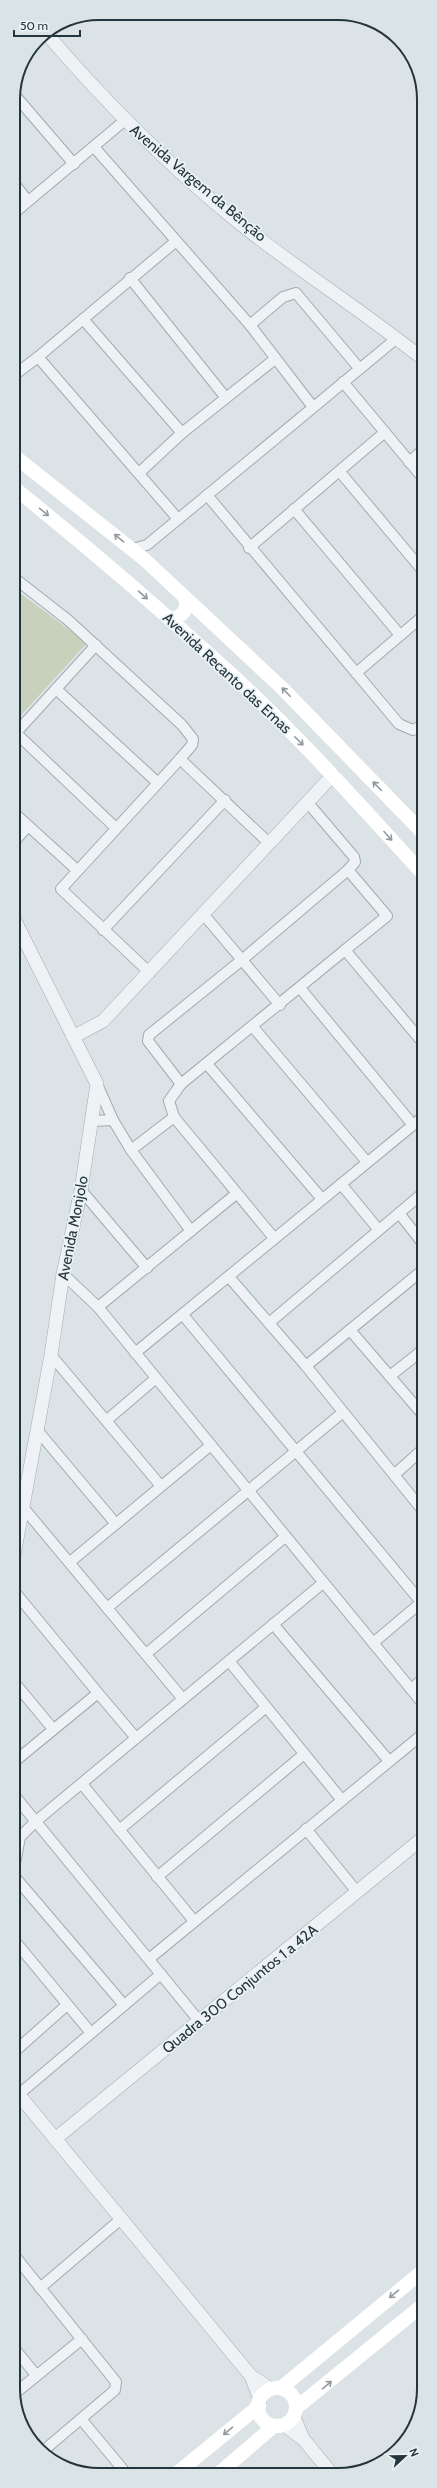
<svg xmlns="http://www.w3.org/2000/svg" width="437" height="2488" font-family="Cabin,sans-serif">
	<rect width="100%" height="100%" fill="#dbe3e7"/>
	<polygon fill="#c7d1bb" points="13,588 87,643 13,724"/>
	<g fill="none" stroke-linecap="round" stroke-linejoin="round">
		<g stroke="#a0abb1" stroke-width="12">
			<g id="minor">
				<polyline points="13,93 74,164"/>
				<polyline points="94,147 250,325 313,407"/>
				<polyline points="13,182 28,201"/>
				<polyline points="13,214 124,121"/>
				<polyline points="130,278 226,398"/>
				<polyline points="83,319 182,433"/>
				<polyline points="250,325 283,297 296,293 359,368"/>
				<polyline points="38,357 178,519"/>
				<polyline points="13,376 38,357 175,242"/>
				<polyline points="343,382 423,478"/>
				<polyline points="409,462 423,450"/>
				<polyline points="340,472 423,571"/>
				<polyline points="139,473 182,433 275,359"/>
				<polyline points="207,495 399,724 413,730 423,725"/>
				<polyline points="294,509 400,635"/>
				<polyline points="249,548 385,432"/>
				<polyline points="132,549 147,545 397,338"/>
				<polyline points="13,577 68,620 182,725 193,739 192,745 180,759 61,889 150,973"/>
				<polyline points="356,673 423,616"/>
				<polyline points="56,689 158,783"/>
				<polyline points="16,733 116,828"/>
				<polyline points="13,736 96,645"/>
				<polyline points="180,759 270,844"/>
				<polyline points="308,803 354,857 355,862 348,870 387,916 345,950 424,1044"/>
				<polyline points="13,812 77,870"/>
				<polyline points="13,843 28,826"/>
				<polyline points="204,915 280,1005"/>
				<polyline points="103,930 225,800"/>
				<polyline points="300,988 413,1125"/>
				<polyline points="253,1027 367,1162"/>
				<polyline points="207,1064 322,1199"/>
				<polyline points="97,1084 113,1120 131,1150 191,1231"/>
				<polyline points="181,1084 148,1041 149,1035 243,959 348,870"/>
				<polyline points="93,1121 113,1120"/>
				<polyline points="131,1150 174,1117"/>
				<polyline points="341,1184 378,1229"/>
				<polyline points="81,1190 147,1268"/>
				<polyline points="399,1213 424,1245"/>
				<polyline points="274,1238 174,1117 169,1101 181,1084 345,950"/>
				<polyline points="63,1274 98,1307 424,1705"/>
				<polyline points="229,1277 306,1366 424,1512"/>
				<polyline points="98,1307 236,1194"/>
				<polyline points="183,1315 421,1602"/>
				<polyline points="269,1323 424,1192"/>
				<polyline points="350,1330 424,1416"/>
				<polyline points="135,1353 424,1116"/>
				<polyline points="51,1355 160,1485"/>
				<polyline points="306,1366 424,1269"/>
				<polyline points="390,1376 424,1349"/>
				<polyline points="107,1420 155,1379"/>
				<polyline points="37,1430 116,1524"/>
				<polyline points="394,1475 424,1448"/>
				<polyline points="22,1506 183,1699"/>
				<polyline points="70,1562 211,1445"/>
				<polyline points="14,1591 98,1693"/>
				<polyline points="107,1608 342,1413"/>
				<polyline points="273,1624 389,1761"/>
				<polyline points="373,1643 424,1600"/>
				<polyline points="146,1654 285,1537"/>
				<polyline points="229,1661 341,1799"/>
				<polyline points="14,1682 53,1729"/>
				<polyline points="411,1689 424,1678"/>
				<polyline points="14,1762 98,1693 136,1738"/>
				<polyline points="82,1784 194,1921"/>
				<polyline points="14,1795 200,2022"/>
				<polyline points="306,1829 357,1892"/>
				<polyline points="119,1830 265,1708"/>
				<polyline points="14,1869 20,1837 35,1822 323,1583"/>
				<polyline points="14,1876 124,2005"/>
				<polyline points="157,1877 303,1755"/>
				<polyline points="14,1940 91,2033"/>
				<polyline points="149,1959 424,1733"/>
				<polyline points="14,2052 67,2005"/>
				<polyline points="18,2095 161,1974"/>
				<polyline points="14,2255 116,2382 115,2390 43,2451"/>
				<polyline points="40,2288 121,2219"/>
				<polyline points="14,2348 36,2375"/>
				<polyline points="14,2394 82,2339"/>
				<polyline points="81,2419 126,2473"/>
			</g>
		</g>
		<g stroke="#a0abb1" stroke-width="14">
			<g id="tertiary">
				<path d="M 46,33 C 105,102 168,165 238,222 C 298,270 363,311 423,359"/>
				<polyline points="13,917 97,1084 81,1190 63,1274 51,1355 14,1555"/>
				<polyline points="73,1037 103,1021 333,775"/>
				<polyline points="14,2089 251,2376 271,2389"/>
				<polyline points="55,2139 424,1837"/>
				<polyline points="251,2376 260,2400"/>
				<polyline points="294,2417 302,2436"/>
				<polyline points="284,2425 304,2440 332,2474"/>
			</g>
		</g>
		<use href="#minor" stroke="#eef2f5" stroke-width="10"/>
		<use href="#tertiary" stroke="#eef2f5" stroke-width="13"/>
		<g stroke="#fff" stroke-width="14">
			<polyline points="13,455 144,559 282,688 424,834"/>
			<path d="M 13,487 C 84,544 153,603 220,664 C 293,729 358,803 424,875"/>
			<path d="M 170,619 C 183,617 188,610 185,598"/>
			<polyline points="281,2388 424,2270"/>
			<circle cx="277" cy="2407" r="19"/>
			<polyline points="296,2408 424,2304"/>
			<polyline points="176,2474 259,2406"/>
			<polyline points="218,2474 274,2426"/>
		</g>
	</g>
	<defs><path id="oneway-shaft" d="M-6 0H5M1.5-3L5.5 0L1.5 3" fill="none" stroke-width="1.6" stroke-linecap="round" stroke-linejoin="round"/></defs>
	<g stroke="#929a9e">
		<use href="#oneway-shaft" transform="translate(44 512) rotate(39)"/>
		<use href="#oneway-shaft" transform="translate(119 538) rotate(-140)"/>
		<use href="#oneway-shaft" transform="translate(143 595) rotate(41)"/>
		<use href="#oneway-shaft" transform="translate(286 692) rotate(-134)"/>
		<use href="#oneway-shaft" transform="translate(299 741) rotate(45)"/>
		<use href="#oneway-shaft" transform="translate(377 786) rotate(-134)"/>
		<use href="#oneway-shaft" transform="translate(388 836) rotate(48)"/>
		<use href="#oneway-shaft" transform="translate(394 2294) rotate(140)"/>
		<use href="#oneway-shaft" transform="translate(327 2385) rotate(-40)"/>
		<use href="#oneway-shaft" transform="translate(228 2431) rotate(140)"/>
	</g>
	<g text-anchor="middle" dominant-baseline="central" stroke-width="3.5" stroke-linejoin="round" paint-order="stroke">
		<g font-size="15" fill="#24353d" stroke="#eaf2f4">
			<text transform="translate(198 183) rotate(40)">Avenida Vargem da Bênção</text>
			<text transform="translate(227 673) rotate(43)">Avenida Recanto das Emas</text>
			<text transform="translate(73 1228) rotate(-79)">Avenida Monjolo</text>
			<text transform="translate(240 1989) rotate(-39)">Quadra 300 Conjuntos 1 a 42A</text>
		</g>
	</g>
	<path d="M0 0H437V2488H0ZM99 20H338A79 79 0 0 1 417 99V2389A79 79 0 0 1 338 2468H99A79 79 0 0 1 20 2389V99A79 79 0 0 1 99 20Z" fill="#dae3e5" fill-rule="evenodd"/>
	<path fill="none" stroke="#24353d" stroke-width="2" d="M99 20H338A79 79 0 0 1 417 99V2389A79 79 0 0 1 338 2468H99A79 79 0 0 1 20 2389V99A79 79 0 0 1 99 20Z"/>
	<g transform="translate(405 2456) rotate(68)" stroke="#eaf2f4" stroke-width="3" paint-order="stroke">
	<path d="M0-3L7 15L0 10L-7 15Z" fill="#24353d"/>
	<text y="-6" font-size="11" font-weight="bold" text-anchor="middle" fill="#24353d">N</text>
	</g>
	<path d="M14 30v6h66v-6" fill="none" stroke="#24353d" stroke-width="2"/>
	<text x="20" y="30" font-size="12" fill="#24353d" stroke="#eaf2f4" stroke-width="3" paint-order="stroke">50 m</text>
</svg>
